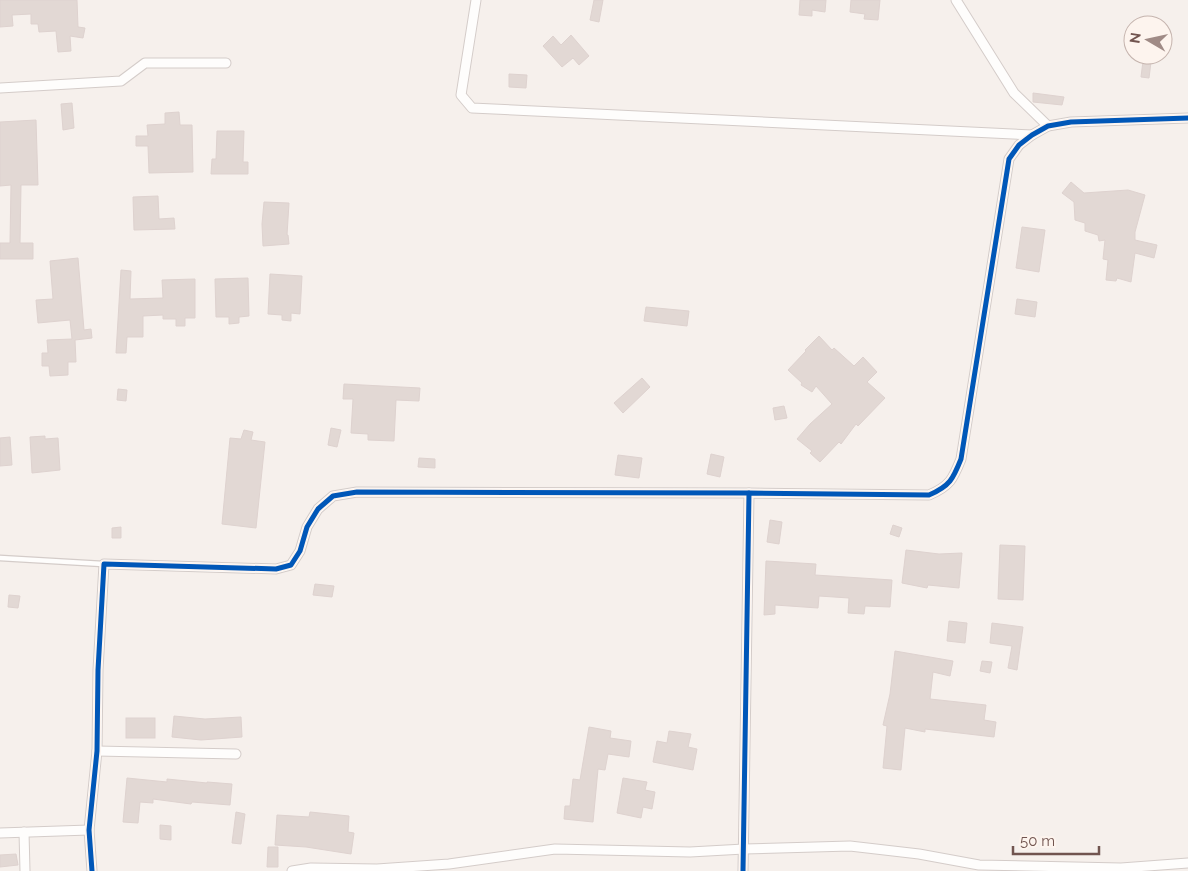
<svg xmlns="http://www.w3.org/2000/svg" width="1188" height="871" font-family="Raleway,sans-serif">
	<rect width="100%" height="100%" fill="#f6f0ec"/>
	<g fill="#e2d8d4" stroke="#ded2cf">
		<polygon points="0,0 77,0 78,27 85,28 83,38 70,36 71,51 58,52 56,31 39,32 38,24 31,24 31,14 12,15 13,26 0,27"/>
		<polygon points="594,0 603,0 599,22 590,20"/>
		<polygon points="800,0 826,0 825,12 812,10 812,16 799,15"/>
		<polygon points="851,0 880,0 878,20 864,19 865,14 850,12"/>
		<polygon points="571,35 589,56 579,65 573,58 562,67 543,46 553,36 561,45"/>
		<polygon points="1143,61 1151,62 1149,78 1141,77"/>
		<polygon points="509,74 527,75 526,88 509,87"/>
		<polygon points="1033,93 1064,97 1062,105 1033,102"/>
		<polygon points="72,103 74,128 63,130 61,104"/>
		<polygon points="179,112 180,125 192,125 193,172 149,173 148,146 136,146 136,136 148,136 147,125 165,124 165,113"/>
		<polygon points="36,120 38,185 21,185 20,243 33,243 33,259 0,259 0,243 10,243 11,185 0,186 0,122"/>
		<polygon points="217,131 244,131 243,162 248,162 248,174 211,174 212,159 216,159"/>
		<polygon points="1071,182 1084,193 1128,190 1145,195 1135,232 1135,240 1157,245 1154,258 1135,253 1131,282 1117,278 1116,281 1106,280 1108,260 1103,259 1105,240 1099,241 1098,235 1085,231 1085,223 1075,220 1074,202 1062,193"/>
		<polygon points="158,196 159,219 174,218 175,229 134,230 133,197"/>
		<polygon points="264,202 289,203 287,235 288,235 289,244 263,246 262,224"/>
		<polygon points="1022,227 1045,230 1039,272 1016,268"/>
		<polygon points="78,258 84,330 91,329 92,338 75,340 76,362 68,362 68,375 50,376 49,366 42,366 42,353 48,353 47,340 72,339 70,320 38,323 36,300 53,299 50,261"/>
		<polygon points="121,270 131,271 130,299 163,298 162,280 195,279 195,318 185,318 185,326 176,326 176,319 163,319 163,315 143,316 143,337 127,337 126,353 116,353"/>
		<polygon points="270,274 302,276 300,314 291,313 291,321 282,320 282,315 268,314"/>
		<polygon points="248,278 249,316 239,317 239,323 229,324 229,317 216,317 215,279"/>
		<polygon points="1017,299 1037,302 1035,317 1015,314"/>
		<polygon points="646,307 689,311 687,326 644,321"/>
		<polygon points="819,336 832,350 834,348 854,366 863,357 877,372 867,382 885,398 858,426 856,424 841,444 839,442 820,462 810,453 812,451 797,439 810,424 832,404 816,386 812,392 801,385 802,383 788,370 806,351 805,350"/>
		<polygon points="642,378 650,387 623,413 614,403"/>
		<polygon points="344,384 420,388 419,401 396,400 394,441 368,440 368,434 351,433 353,399 343,399"/>
		<polygon points="118,389 127,390 126,401 117,400"/>
		<polygon points="784,406 787,418 775,420 773,408"/>
		<polygon points="331,428 341,430 337,447 328,445"/>
		<polygon points="244,430 253,432 251,440 265,442 256,528 222,524 230,438 241,439"/>
		<polygon points="45,436 45,439 58,438 60,470 32,473 30,437"/>
		<polygon points="10,437 12,465 0,466 0,438"/>
		<polygon points="711,454 724,457 720,477 707,474"/>
		<polygon points="618,455 642,458 639,478 615,475"/>
		<polygon points="419,458 435,459 435,468 418,467"/>
		<polygon points="770,520 782,522 779,544 767,542"/>
		<polygon points="893,525 902,528 899,537 890,534"/>
		<polygon points="121,527 121,538 112,538 112,528"/>
		<polygon points="1000,545 1025,546 1023,600 998,599"/>
		<polygon points="906,550 939,554 962,553 959,588 928,585 927,588 902,583"/>
		<polygon points="766,561 816,564 815,575 892,580 890,607 865,606 864,614 848,613 849,598 819,596 818,608 775,605 775,614 764,615"/>
		<polygon points="315,584 334,586 332,597 313,595"/>
		<polygon points="9,595 20,596 18,608 8,607"/>
		<polygon points="949,621 967,623 965,643 947,641"/>
		<polygon points="992,623 1023,627 1017,670 1008,668 1012,646 990,643"/>
		<polygon points="895,651 953,661 950,676 933,672 930,699 986,705 984,720 996,722 994,737 925,729 925,732 905,728 901,770 883,768 887,726 883,725 890,694"/>
		<polygon points="982,661 992,662 990,673 980,671"/>
		<polygon points="174,716 205,719 241,717 242,737 201,740 172,737"/>
		<rect x="126" y="718" width="29" height="20"/>
		<polygon points="589,727 611,731 610,738 631,741 629,757 608,754 605,770 598,769 593,822 564,819 565,806 570,806 573,779 580,780"/>
		<polygon points="669,731 691,734 688,747 697,749 693,770 653,762 657,741 667,743"/>
		<polygon points="127,778 167,782 167,779 207,783 207,782 232,784 230,805 192,802 191,804 153,799 153,803 140,802 138,823 123,822"/>
		<polygon points="623,778 647,782 645,790 655,792 652,809 643,807 641,818 617,813"/>
		<polygon points="236,812 245,814 241,844 232,843"/>
		<polygon points="310,812 349,816 348,832 354,833 351,854 306,847 275,845 277,815 309,817"/>
		<polygon points="160,825 171,826 171,840 160,839"/>
		<polygon points="268,847 278,847 278,867 267,867"/>
		<polygon points="16,854 18,865 0,867 0,855"/>
	</g>
	<g fill="none" stroke-linecap="round" stroke-linejoin="round">
		<g stroke="#d4ccc9" stroke-width="7">
			<polyline id="service" points="0,558 103,564"/>
		</g>
		<g stroke="#d4ccc9" stroke-width="11">
			<g id="minor">
				<polyline points="476,0 461,95 472,108 1032,135"/>
				<polyline points="956,0 1014,93 1048,126"/>
				<polyline points="0,88 121,81 145,63 226,63"/>
				<polyline points="97,751 236,754"/>
				<polyline points="24,832 25,871"/>
				<polyline points="0,833 89,830"/>
				<polyline points="92,871 89,830 97,751 98,670 104,564 276,569 291,565 300,551 307,527 318,509 333,496 357,492 749,493"/>
				<polyline points="292,871 311,868 377,869 449,864 555,849 690,852 744,849 850,846 919,854 979,865 1121,868 1188,863"/>
				<path d="M 743,871 L 749,493 L 929,495 C 950,486 953,479 961,459 L 1009,159 L 1019,145 L 1032,135 L 1048,126 L 1071,122 L 1188,118"/>
			</g>
		</g>
		<use href="#service" stroke="#fefdfc" stroke-width="4.5"/>
		<use href="#minor" stroke="#fefdfc" stroke-width="9"/>
		<g stroke="#fdf4ee" stroke-width="8">
			<g id="cycleway">
				<polyline points="92,871 89,830 97,751 98,670 104,564 276,569 291,565 300,551 307,527 318,509 333,496 357,492 749,493"/>
				<path d="M 743,871 L 749,493 L 929,495 C 950,486 953,479 961,459 L 1009,159 L 1019,145 L 1032,135 L 1048,126 L 1071,122 L 1188,118"/>
			</g>
		</g>
		<use href="#cycleway" stroke="#0057b8" stroke-width="5"/>
	</g>
	<g transform="translate(1148 40) rotate(279)"><circle r="24" fill="#fdf4ee" stroke="#c5b4ae"/>
	<path d="M0-4L9 19L0 12L-9 19Z" fill="#a08b86"/>
	<text y="-8" font-size="14" font-weight="bold" text-anchor="middle" fill="#71544f">N</text>
	</g>
	<path d="M1013 846v8h86v-8" fill="none" stroke="#71544f" stroke-width="2.5"/>
	<text x="1020" y="846" font-size="15" fill="#71544f" stroke="#fdf4ee" stroke-width="4" paint-order="stroke">50 m</text>
</svg>
